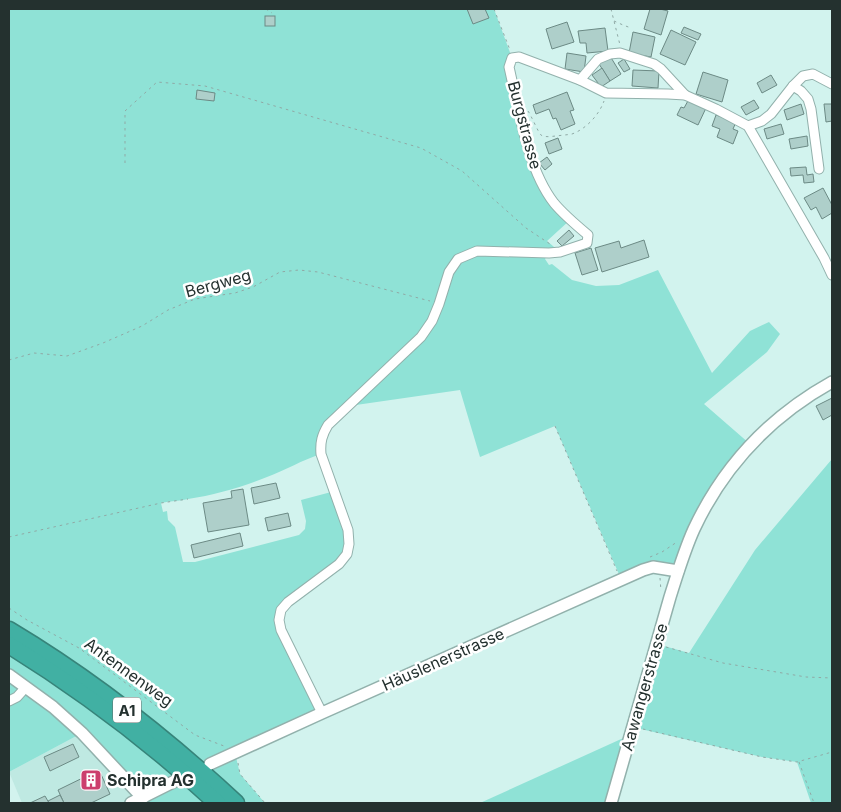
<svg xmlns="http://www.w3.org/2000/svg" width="841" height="812" font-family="Inter,sans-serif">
	<rect width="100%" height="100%" fill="#d2f3ee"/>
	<polygon fill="#bfe9e2" points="82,733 138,793 131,803 22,803 9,772"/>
	<g fill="#8fe2d6">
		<path d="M 9,9 L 494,9 L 512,58 L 509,67 L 541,182 L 570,220 L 547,241 L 560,252 L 549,253 L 545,259 L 549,265 L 552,264 L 572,280 L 596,286 L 619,285 L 658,270 L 712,373 L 750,331 L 769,322 L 780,334 L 767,352 L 704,404 L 750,444 L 729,469 L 678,571 L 669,569 L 621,579 L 555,426 L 480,457 L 460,390 L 349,406 L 328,425 L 321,454 C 302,460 286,470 267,477 C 242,487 215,495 188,499 C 180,501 170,501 161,503 L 163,512 L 167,511 L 168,520 L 175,527 L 183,562 L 195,562 L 299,535 L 305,529 L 306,521 L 301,500 L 335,491 L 348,530 L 347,554 L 288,602 L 279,620 L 322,713 L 235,753 L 240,774 L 265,803 L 131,803 L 143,797 L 82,733 L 9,772 Z"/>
		<polygon points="832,459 832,803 811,803 797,762 762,757 632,727 657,644 689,653 755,550"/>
		<polygon points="630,735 611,803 480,803"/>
	</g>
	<g fill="#aecfca" stroke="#6c8a85">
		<polygon points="467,9 485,9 489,18 473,24"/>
		<polygon points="650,9 660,9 668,11 661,35 644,29"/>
		<rect x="265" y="16" width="10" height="10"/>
		<polygon points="567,22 574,42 552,49 546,29"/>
		<polygon points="684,27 701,34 698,40 681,33"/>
		<polygon points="605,28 608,51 587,53 586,43 580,43 578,31"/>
		<polygon points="671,30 696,42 685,65 660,54"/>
		<polygon points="633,32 655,37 651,57 629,53"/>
		<polygon points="567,53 586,56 584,72 565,69"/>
		<polygon points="610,56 621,74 610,81 599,64"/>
		<polygon points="624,59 630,69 624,72 618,63"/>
		<polygon points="602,68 610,81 601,87 592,75"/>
		<polygon points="633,70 659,71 658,88 632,86"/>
		<polygon points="703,72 728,80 722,102 696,94"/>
		<polygon points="771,75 777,85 762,93 757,83"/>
		<polygon points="197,90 215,93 214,101 196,99"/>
		<polygon points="567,92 574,110 570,111 575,124 561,130 556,118 553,119 549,109 536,114 533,105"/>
		<polygon points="689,99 706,108 698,125 677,115 681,107 684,108"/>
		<polygon points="754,100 759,108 746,115 741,107"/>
		<polygon points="801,104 804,114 787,120 784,110"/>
		<polygon points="824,104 832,104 832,121 826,122"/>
		<polygon points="716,115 736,122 733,129 738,131 733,144 717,137 720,129 712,126"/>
		<polygon points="781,124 784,134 767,139 764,129"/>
		<polygon points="807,136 808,146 791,149 789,139"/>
		<polygon points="558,138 562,149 549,154 545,143"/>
		<polygon points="547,157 552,164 545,170 539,163"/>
		<polygon points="806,167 807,175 813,174 814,182 804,183 803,175 791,176 790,168"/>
		<polygon points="823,188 832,205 832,213 822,219 816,207 811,210 804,198"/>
		<polygon points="569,230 574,236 562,246 557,241"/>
		<polygon points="644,240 649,257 602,272 595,248 619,241 621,248"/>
		<polygon points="591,248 598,270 582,275 575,253"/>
		<polygon points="832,398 832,415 823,420 816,406"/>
		<polygon points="276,483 280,498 254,504 251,488"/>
		<polygon points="243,489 249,525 208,532 203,503 232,498 231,491"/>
		<polygon points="288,513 291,526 268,531 265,518"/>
		<polygon points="240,533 243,546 194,558 191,545"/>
		<polygon points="73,744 79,757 50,771 44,757"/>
		<polygon points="99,770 110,794 91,803 64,803 58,790"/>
		<polygon points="60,795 64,803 49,803 48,801"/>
		<polygon points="45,796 49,803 30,803"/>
	</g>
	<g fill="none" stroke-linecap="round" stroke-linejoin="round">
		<g stroke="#92b1ac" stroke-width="11">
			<g id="minor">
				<polyline points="580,80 598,59 610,54 620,53 654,64 661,69 685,95"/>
				<polyline points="793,86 801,91 808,99 811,109 819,169"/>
				<polyline points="748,126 762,121 771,114 793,86 803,76 813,74 832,84"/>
				<polyline points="9,701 17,697 26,687"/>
				<path d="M 322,713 L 281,630 L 279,620 L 281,610 L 288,602 L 339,564 L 347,554 L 349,544 L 348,530 L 321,454 C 320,442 322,435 328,425 L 421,337 L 432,321 L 439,304 L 449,272 L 458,259 L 477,251 L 549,253 L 560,252 L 587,243 L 588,235 C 576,225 564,215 554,203 C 527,168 519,110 509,67 L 512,58 L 519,57 L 580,80 L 606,93 L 668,94 L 685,95 L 716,109 L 748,126 L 824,258 L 832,275"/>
			</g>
		</g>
		<g stroke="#92b1ac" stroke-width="14">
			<g id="tertiary">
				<polyline points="9,675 53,707 82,733 138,793 144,797"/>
				<polyline points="210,764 322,713 643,570 653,567 678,571"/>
				<polyline points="131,803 175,781"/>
				<path d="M 611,803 L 670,597 C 677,575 684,551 694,529 C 724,465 771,416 832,382"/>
			</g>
		</g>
		<g stroke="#37847a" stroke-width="19">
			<g id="motorway">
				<path d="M 9,630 C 91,679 166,738 236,803"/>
				<path d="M 9,645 C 83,691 153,744 217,803"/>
			</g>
		</g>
		<g stroke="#8fa9a5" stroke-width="1" stroke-dasharray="2.5 4" stroke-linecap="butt">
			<polyline points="266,9 272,13"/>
			<polyline points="494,9 510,50"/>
			<polyline points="611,9 620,45"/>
			<polyline points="614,21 623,25 631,28"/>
			<path d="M 528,111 C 531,115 539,134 541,135 C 546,138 552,136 557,136 C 562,135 567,135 572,134 C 586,129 599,115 604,101"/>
			<polyline points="125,163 125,111 157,82 205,86 421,148 462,171 526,228 550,244"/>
			<polyline points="9,360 34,353 67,356 103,343 142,326 168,310 195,299 235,293 253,287 280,272 299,270 318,272 430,301"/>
			<polyline points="555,426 617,571"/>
			<polyline points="9,537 161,503 188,499"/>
			<polyline points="650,557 662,552 677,542"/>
			<polyline points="660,578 661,591"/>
			<polyline points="9,608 27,620 79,648 195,735 224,746"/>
			<polyline points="666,647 723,663 806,677 832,678"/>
			<polyline points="643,729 762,757 797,762 832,752"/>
			<polyline points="799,762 814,803"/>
			<polyline points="238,763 240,774 265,803"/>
		</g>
		<use href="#minor" stroke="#fff" stroke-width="9"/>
		<use href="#tertiary" stroke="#fff" stroke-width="11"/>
		<use href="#motorway" stroke="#41b0a3" stroke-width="16"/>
	</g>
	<defs>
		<g id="building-square" transform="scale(1.125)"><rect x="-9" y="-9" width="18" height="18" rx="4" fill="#cc3f6d" stroke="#fff"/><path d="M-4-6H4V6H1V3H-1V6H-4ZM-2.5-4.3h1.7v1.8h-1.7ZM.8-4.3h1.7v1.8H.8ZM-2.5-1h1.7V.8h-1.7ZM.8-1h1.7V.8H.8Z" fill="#fff"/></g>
	</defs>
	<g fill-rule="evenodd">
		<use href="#building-square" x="91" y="780"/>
	</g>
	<g text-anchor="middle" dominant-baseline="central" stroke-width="5" stroke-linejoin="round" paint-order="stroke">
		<rect fill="#fff" stroke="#666f6d" stroke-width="1" x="113" y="697.5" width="28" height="25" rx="4"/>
		<g font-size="15" font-weight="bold" fill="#24312f">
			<text x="127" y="710">A1</text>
		</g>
		<g font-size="16" fill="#24312f" stroke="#fff">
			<text transform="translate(525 125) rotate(75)">Burgstrasse</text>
			<text transform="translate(218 283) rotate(-15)">Bergweg</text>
			<text transform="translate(443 659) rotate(-24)">Häuslenerstrasse</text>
			<text transform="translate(129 672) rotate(36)">Antennenweg</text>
			<text transform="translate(644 687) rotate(-74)">Aawangerstrasse</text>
		</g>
		<g font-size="16" font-weight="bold" fill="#24312f" stroke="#fff" text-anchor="start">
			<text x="107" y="780">Schipra AG</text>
		</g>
	</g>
	<rect width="841" height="812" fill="none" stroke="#24312f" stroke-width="20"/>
</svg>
